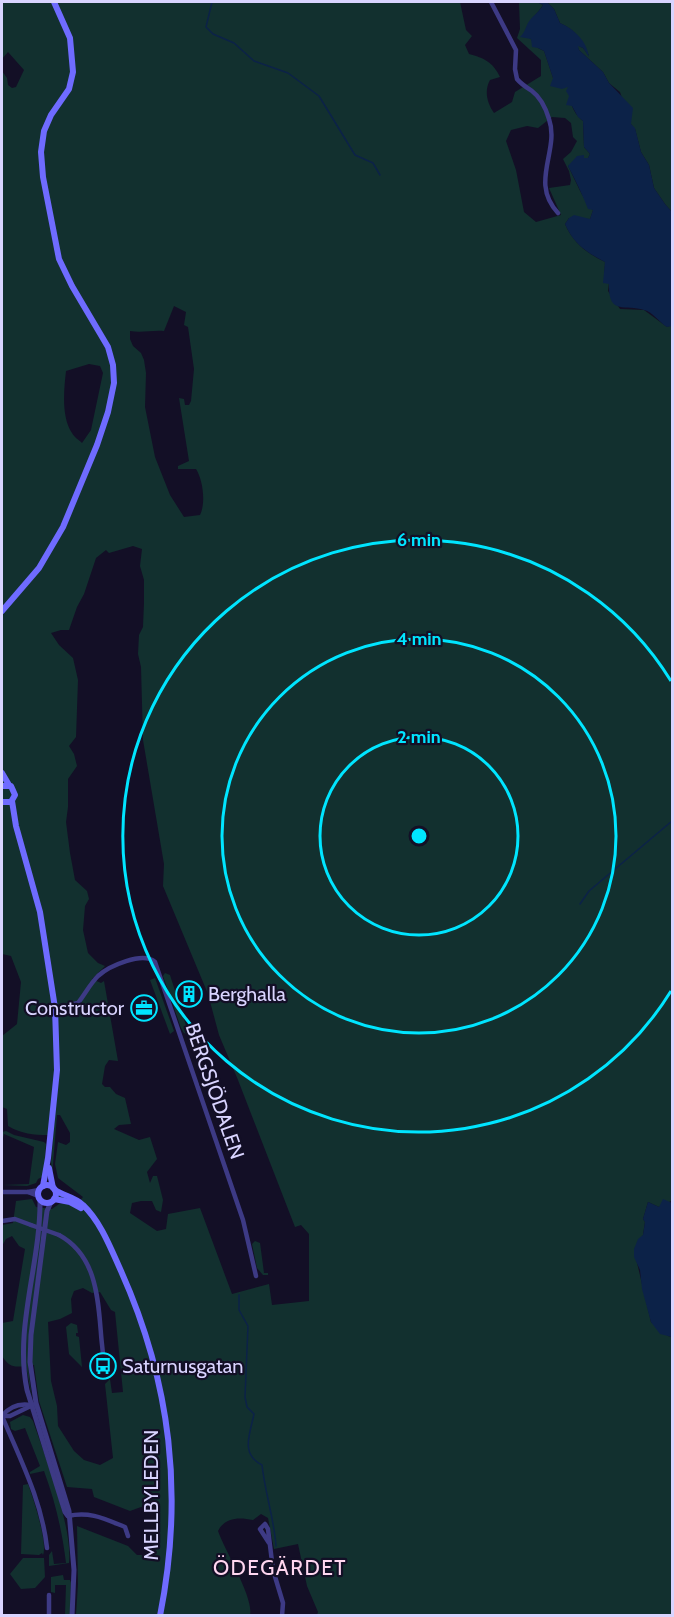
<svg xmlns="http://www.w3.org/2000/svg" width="674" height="1617" font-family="Cabin,sans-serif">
	<rect width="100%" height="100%" fill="#130f26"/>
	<g fill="#12302f" fill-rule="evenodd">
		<path d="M 2,2 L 460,2 L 466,30 L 472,36 L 465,45 L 469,54 C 484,58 493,62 500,77 L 490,80 C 484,91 487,103 494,113 L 512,102 L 515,92 L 541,76 L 541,60 L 517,38 L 520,29 L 519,2 L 537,2 L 543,5 C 537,15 528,20 525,32 L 538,48 L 544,51 L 553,78 L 568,86 C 569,99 572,113 583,121 L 584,147 L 590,154 L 588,158 L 584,158 L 568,166 C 576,181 581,197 593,210 L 590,219 L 569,218 L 565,224 C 573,243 588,254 605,262 L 604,283 L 609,283 L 608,291 L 620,309 L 644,310 L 667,327 L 672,325 L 672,1203 L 671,1201 L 659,1207 L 648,1202 L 643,1219 L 645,1222 L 643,1235 L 634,1250 L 651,1322 L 668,1336 L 672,1337 L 672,1615 L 317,1615 L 318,1612 L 307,1586 L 298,1544 L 274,1549 L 268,1518 L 261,1514 L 253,1520 C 239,1517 225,1517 218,1531 C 225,1551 254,1598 250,1615 L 76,1615 L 78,1584 L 77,1526 L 128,1546 L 137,1555 L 148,1555 L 151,1549 L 156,1511 L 141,1507 L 130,1511 L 94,1497 L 92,1489 L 67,1487 L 39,1401 L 34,1365 L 28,1366 L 32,1399 L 26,1366 C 14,1367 10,1368 2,1356 L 2,1323 L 13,1321 L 25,1249 L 19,1246 L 12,1236 L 6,1239 L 2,1246 L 2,1225 L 13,1223 L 16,1201 L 32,1199 L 36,1207 L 52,1209 L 59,1204 L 66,1203 L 58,1198 L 59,1195 L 78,1203 L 83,1197 L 58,1178 L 55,1164 L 58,1142 L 66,1145 L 70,1142 L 70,1133 L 60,1115 L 57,1115 L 52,1177 L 51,1161 L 55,1114 L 48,1135 C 33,1135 22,1134 8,1126 L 7,1109 L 2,1107 L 2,1036 L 17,1024 L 21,982 L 11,956 L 2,954 L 2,71 L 7,78 L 8,85 L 12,88 L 16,87 L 24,70 L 8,52 L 2,59 ZM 552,117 L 565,118 L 571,123 L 573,137 L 577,141 L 571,152 L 563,159 L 569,171 L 571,180 L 570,185 L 549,188 L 561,215 L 536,222 L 524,212 L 516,170 L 506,141 L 511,130 L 527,126 L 538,128 ZM 174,306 L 186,312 L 184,325 L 188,327 L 194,369 L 191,401 L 189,405 L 185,405 L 184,399 L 179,398 L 189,461 L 178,466 L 178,469 L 196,469 C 203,480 206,503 200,515 L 184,517 L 170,495 L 155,457 L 145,407 L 146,373 L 144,360 L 141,353 L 133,346 L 130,339 L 130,331 C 142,333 152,330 164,331 ZM 89,364 L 100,366 L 103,373 L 91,430 L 82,443 C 79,440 74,437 72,433 C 61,417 64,389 66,371 ZM 133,546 L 142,549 L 140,566 L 144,580 L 144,603 L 143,627 L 139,635 L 138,654 L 141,667 L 143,740 L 164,864 L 163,886 L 208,994 L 219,1035 L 238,1080 L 295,1227 L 301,1225 L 309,1234 L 309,1301 L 272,1305 L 269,1284 L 232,1294 L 200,1208 L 168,1214 L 166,1229 L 157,1231 L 130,1213 L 132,1203 L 141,1201 L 152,1201 L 156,1210 L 161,1212 L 163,1200 L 157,1176 L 153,1176 L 150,1183 L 147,1172 L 157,1159 L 150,1137 L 139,1140 L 114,1129 L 119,1125 L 131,1124 L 125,1098 L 116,1094 L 110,1087 L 105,1087 L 102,1084 L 105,1066 L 109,1060 L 118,1061 L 104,981 L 101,983 L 92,979 L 105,966 L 98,963 L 88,953 L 83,930 L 85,906 L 89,899 L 87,891 L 75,880 L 70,853 L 66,822 L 68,807 L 68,779 L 77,766 L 74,754 L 69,746 L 76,737 L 78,680 L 73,658 L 59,645 L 51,633 L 61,630 L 69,630 L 77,607 L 84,594 L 96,558 L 106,550 L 109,553 ZM 83,1288 L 92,1293 L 100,1292 L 111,1310 L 115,1312 L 123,1392 L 112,1393 L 110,1379 L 105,1384 L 113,1458 L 100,1465 L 84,1460 L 74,1451 L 58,1426 L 57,1406 L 51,1381 L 48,1322 L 60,1319 L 72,1313 L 71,1299 L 74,1291 Z"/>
		<path d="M 547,2 L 672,2 L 672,212 L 665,204 L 654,188 L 649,165 L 641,152 L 635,129 L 631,124 L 620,92 L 609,83 L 603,72 L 579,50 L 577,45 L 583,48 L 589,56 C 583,40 575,30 560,23 L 554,9 Z"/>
		<polygon points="165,973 170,975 189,1035 184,1033 181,1028 163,976"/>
		<polygon points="155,978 174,1031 170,1034 150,980"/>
		<polygon points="6,1131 14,1135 44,1142 46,1144 44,1176 38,1179 36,1183 27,1186 2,1185 29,1184 34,1147 4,1134 3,1138 2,1138 2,1132"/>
		<polygon points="255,1241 260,1243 264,1273 268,1273 268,1275 263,1275 257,1268 252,1244"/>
		<polygon points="71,1323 77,1325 78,1333 76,1333 76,1336 79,1337 82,1367 69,1354 66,1327"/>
		<path d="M 23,1415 L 30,1417 L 33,1421 C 45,1456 73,1528 69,1563 L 49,1566 L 49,1555 L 52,1551 L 54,1564 L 66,1563 C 62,1530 55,1501 44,1471 L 30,1474 L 30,1472 L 40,1466 L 25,1428 L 15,1431 L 11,1429 L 10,1422 Z"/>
		<path d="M 28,1484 C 33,1497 48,1543 43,1555 L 42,1553 L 39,1555 L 21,1554 L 23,1485 Z"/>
		<polygon points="23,1558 44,1558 45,1577 35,1588 21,1589 10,1574"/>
		<polygon points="63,1575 64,1580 70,1580 71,1583 70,1615 65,1615 66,1585 55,1585 55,1593 51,1592 51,1577"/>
	</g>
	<g fill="#0c2248">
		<path d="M 537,2 L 547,2 L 554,9 L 560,23 C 574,29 587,41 589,57 L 583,48 L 578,46 L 579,50 L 603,72 L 609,83 L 633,108 L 631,124 L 635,128 L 641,152 L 649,165 L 654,188 L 665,204 L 672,212 L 672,326 L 667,327 C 659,322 653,312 644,310 C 625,304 608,316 609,284 L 603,283 L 605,262 C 587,253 573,243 565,224 L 569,218 L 574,215 L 590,219 L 593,210 L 588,209 C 582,194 576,181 568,166 L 577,156 L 584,155 L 584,158 L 588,158 L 590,154 L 584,147 L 583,121 L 578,117 L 572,106 L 566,105 L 569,96 L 566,91 L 568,87 L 562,89 L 550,86 L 553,78 L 544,51 L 538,48 L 532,47 L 531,39 L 520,37 C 526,32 525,26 530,20 C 534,15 539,12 543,5 Z"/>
		<polygon points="663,1199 672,1203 672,1337 660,1334 651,1322 642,1289 640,1270 634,1257 634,1249 638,1239 643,1235 645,1222 643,1219 648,1202 659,1207"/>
	</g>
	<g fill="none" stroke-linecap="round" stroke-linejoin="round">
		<g stroke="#0c2248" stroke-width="1.5">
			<polyline points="212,2 206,27 213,34 234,43 254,61 288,73 319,96 355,155 373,163 380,175"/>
			<polyline points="580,904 589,891 672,821"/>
			<path d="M 239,1295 L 239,1310 L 248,1326 L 245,1397 L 247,1407 L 254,1414 C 250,1434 240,1454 262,1465 C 265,1493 274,1518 276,1546"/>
		</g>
		<g stroke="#3d3a85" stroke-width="4.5">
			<path d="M 491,2 L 516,50 L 515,69 L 517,79 C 521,84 526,87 532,91 C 540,97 546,109 549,119 C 560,151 529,182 558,213"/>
			<path d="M 55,1008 L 78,1003 C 85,994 90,984 98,976 C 109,966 143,951 155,962 L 243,1220 L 256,1276"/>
			<polyline points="2,1192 28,1192 39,1190"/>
			<polyline points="28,1192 38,1196"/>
			<polyline points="2,1221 15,1219 31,1225"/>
			<path d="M 59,1235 C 96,1255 98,1297 101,1334 C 102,1348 105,1363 103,1376"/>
			<path d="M 2,1416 C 20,1459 42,1501 47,1548"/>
			<polyline points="2,1416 10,1416 35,1404"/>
			<path d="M 2,1416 C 9,1407 19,1403 31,1405"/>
			<path d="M 68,1516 C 90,1511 105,1519 125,1527 L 128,1536"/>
			<polyline points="269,1543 260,1529 265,1524 268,1529 273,1570 283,1603 282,1616"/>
			<polyline points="49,1616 49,1595"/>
		</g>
		<g stroke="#3d3a85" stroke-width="5">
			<path d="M 40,1199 C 41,1263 14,1327 27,1390 L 65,1512 L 68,1516"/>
			<polyline points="51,1202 47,1211 31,1335 30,1362 36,1403 69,1511 74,1570 72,1616"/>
		</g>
		<g stroke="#6f6bff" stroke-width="6">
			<polyline points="2,611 39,568 63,527 97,445 108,412 114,383 113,365 108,347 72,286 59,259 43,177 41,152 44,131 51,115 69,89 73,72 70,38 54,2"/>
			<polyline points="2,773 9,785"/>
			<polyline points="2,786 11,786 15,795 11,802 2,802"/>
			<polyline points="12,801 16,826 40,912 55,1008 57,1070 48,1158 43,1186"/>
			<polyline points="49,1168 53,1188"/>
			<circle cx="47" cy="1194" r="9"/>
			<path d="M 55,1190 C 64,1196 75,1197 83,1205 C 101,1222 111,1249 121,1271 C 171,1383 184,1495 160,1616"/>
			<polyline points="54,1199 70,1202 81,1208"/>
		</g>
		<polyline stroke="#3d3a85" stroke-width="4.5" points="31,1225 59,1235"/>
	</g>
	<g fill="none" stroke="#00e5ff" stroke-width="3">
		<circle cx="419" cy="836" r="99"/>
		<circle cx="419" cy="836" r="197"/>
		<path d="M671 991A296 296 0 1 1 671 681"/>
	</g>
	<defs>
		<g id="building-ring" transform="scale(1.35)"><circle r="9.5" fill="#130f26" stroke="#00e5ff" stroke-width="1.5"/><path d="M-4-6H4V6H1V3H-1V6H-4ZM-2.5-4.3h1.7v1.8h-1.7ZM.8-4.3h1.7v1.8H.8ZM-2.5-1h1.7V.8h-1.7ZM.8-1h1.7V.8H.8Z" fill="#00e5ff"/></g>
		<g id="office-ring" transform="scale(1.35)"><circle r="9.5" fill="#130f26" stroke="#00e5ff" stroke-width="1.5"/><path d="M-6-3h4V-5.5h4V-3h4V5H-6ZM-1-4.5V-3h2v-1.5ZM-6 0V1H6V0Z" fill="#00e5ff"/></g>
		<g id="bus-ring" transform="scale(1.35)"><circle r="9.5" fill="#130f26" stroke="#00e5ff" stroke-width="1.5"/><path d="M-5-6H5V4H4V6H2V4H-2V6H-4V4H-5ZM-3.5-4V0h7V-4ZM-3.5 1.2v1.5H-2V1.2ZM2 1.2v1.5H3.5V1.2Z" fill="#00e5ff"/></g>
	</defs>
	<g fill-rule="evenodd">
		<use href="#building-ring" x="189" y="994"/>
		<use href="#office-ring" x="144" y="1008"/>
		<use href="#bus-ring" x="103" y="1366"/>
	</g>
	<g text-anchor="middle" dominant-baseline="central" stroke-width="4.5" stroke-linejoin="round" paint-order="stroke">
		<g font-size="20" fill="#d9d4ff" stroke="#130f26" text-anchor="start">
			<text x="208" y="994">Berghalla</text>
			<text x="124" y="1008" text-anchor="end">Constructor</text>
			<text x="122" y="1366">Saturnusgatan</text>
		</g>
		<g font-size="20" fill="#d9d4ff" stroke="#130f26">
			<text transform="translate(215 1091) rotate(71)">BERGSJÖDALEN</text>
			<text transform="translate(151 1495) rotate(-90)">MELLBYLEDEN</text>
		</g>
		<g font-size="21" letter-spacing="1.5" fill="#ffd6f0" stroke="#130f26">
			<text x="280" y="1567">ÖDEGÄRDET</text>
		</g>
	</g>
	<circle cx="419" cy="836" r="9" fill="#00e5ff" stroke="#130f26" stroke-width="3"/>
	<g font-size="18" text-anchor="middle" font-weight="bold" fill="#00e5ff" stroke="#130f26" stroke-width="4.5" stroke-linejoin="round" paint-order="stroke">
		<text x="419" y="546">6 min</text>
		<text x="419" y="645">4 min</text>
		<text x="419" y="743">2 min</text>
	</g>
	<rect width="674" height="1617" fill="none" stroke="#d9d4ff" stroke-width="6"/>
</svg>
